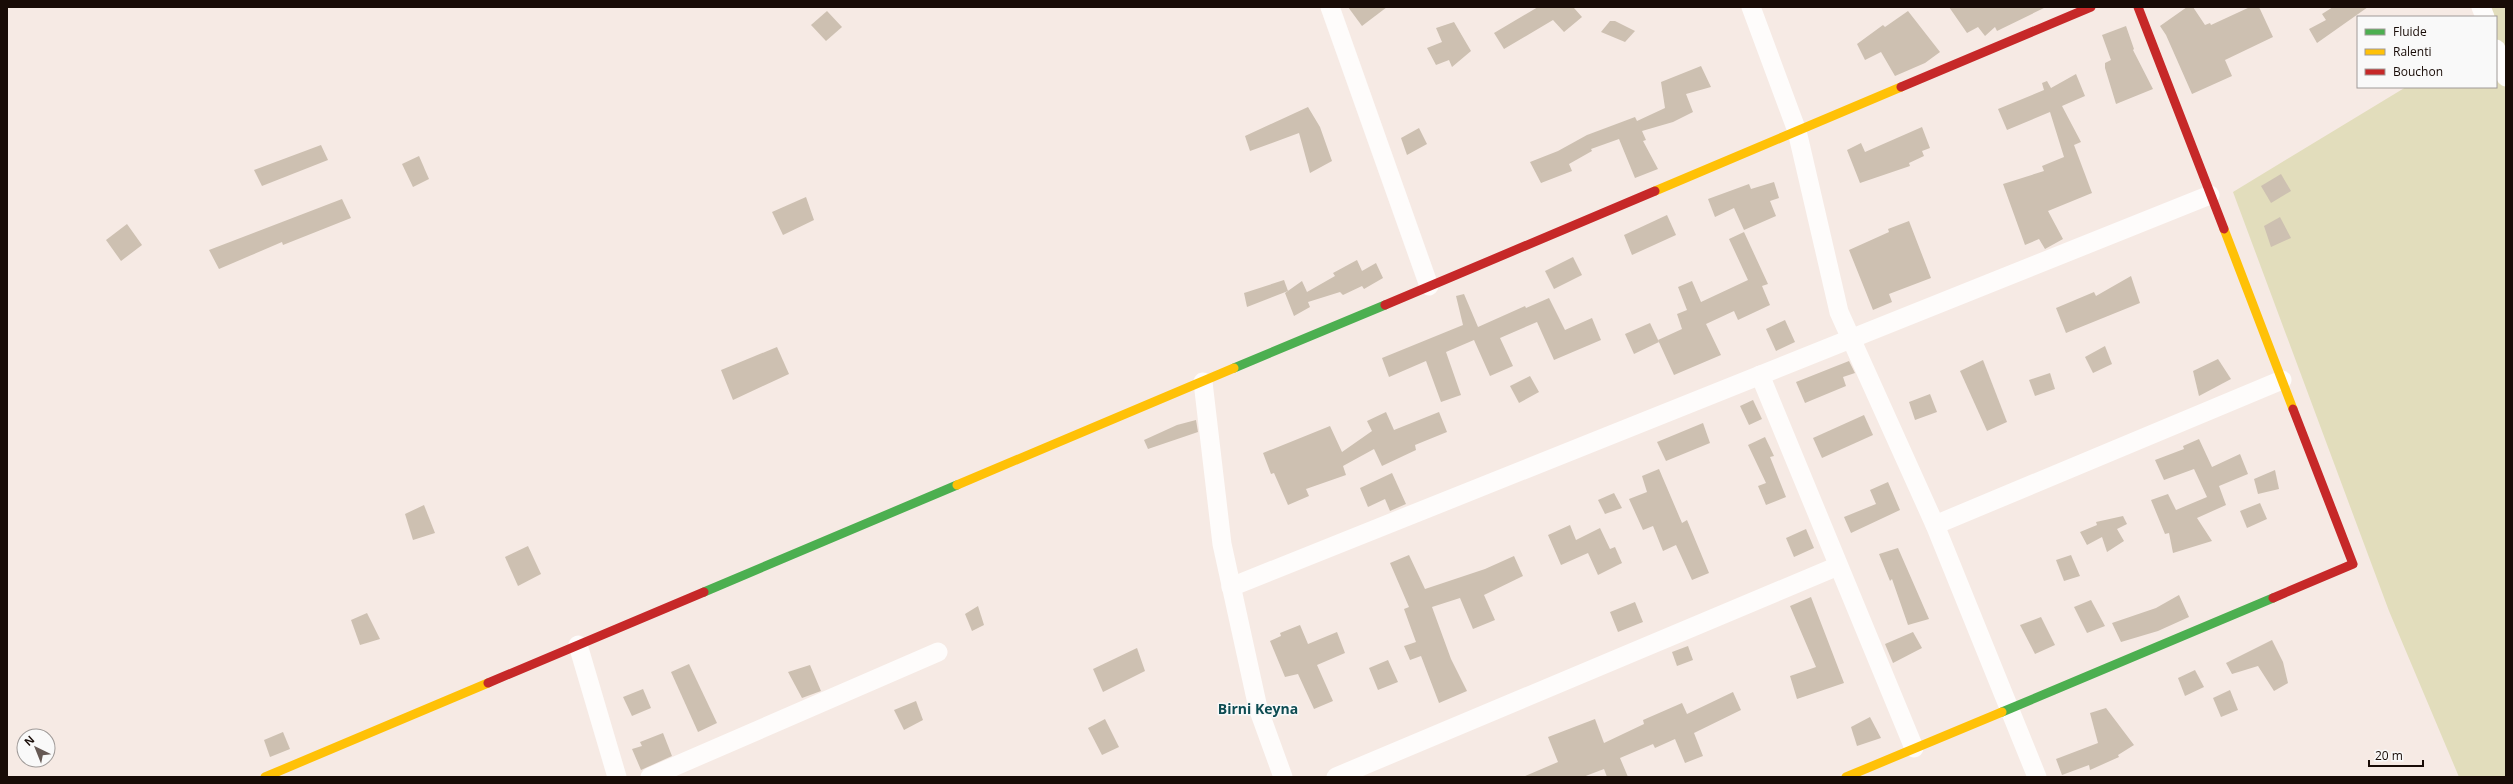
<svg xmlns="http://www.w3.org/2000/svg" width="2513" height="784" font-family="'Open Sans',sans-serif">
	<rect width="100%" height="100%" fill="#f6eae4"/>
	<polygon fill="#e2ddbc" points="2486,7 2506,7 2506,777 2459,777 2389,611 2233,192 2406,87 2496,87 2496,17 2485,17"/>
	<g fill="#cdc0b1">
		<polygon points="1348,7 1387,7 1362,26"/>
		<polygon points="1538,7 1575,7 1574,8 1582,17 1564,32 1553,20 1504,49 1494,33"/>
		<polygon points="1949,7 2046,7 1997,31 1995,27 1985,36 1978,27 1967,33"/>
		<polygon points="2187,7 2193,7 2205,25 2210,23 2211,25 2250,7 2259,7 2273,37 2225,60 2232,76 2192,94 2166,35 2160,26"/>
		<polygon points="2333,7 2368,7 2317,43 2309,29 2326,20 2322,14"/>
		<polygon points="827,11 842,27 826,41 811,25"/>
		<polygon points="1908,11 1940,52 1925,63 1895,76 1881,52 1865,60 1857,44 1883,25 1885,27"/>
		<polygon points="1610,21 1615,21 1635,31 1625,42 1601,32"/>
		<polygon points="1454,22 1471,51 1452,67 1449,60 1436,65 1427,48 1442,42 1436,28"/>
		<polygon points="2126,26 2134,49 2133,50 2153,89 2116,104 2105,68 2105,63 2111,60 2102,35"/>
		<polygon points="1701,66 1711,87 1686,94 1693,112 1673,122 1642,131 1646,140 1643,141 1658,169 1635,178 1619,139 1591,149 1592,151 1569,164 1572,171 1541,183 1530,162 1558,151 1587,135 1635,117 1637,121 1665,108 1661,82"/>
		<polygon points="2076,74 2085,96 2062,106 2081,142 2074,145 2092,193 2048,211 2063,239 2045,249 2039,239 2025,245 2003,184 2044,171 2042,166 2064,157 2050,112 2007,130 1998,109 2044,90 2042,83 2047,81 2051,88"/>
		<polygon points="1308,107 1320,127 1332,161 1310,173 1299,133 1250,151 1245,136"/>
		<polygon points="1922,127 1930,148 1922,151 1924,156 1909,163 1910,166 1860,183 1847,150 1861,143 1865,152"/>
		<polygon points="1419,128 1427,144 1407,155 1401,138"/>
		<polygon points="321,145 328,160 262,186 254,170"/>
		<polygon points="419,156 429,179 413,187 402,164"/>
		<polygon points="2281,174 2291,191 2271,203 2261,186"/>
		<polygon points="1774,182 1779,198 1770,201 1776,216 1744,230 1734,208 1715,217 1708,199 1749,184 1751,189"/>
		<polygon points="806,197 814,220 783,235 772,212"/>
		<polygon points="342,199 351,218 283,245 282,242 219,269 209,250"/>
		<polygon points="1667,215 1676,235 1632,255 1624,235"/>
		<polygon points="2280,217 2291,238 2271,247 2264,226"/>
		<polygon points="1909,221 1931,278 1889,294 1892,302 1873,310 1849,250 1889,232 1888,229"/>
		<polygon points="127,224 142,245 121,261 106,240"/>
		<polygon points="1744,232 1768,284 1762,286 1770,305 1738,320 1734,311 1706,324 1721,355 1674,375 1658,340 1682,329 1677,314 1687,310 1678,287 1692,281 1701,302 1748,280 1729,239"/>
		<polygon points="1573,257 1582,275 1554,289 1545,271"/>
		<polygon points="1357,260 1362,271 1376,263 1383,278 1364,289 1362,286 1343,295 1340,292 1308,302 1310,307 1294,316 1285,293 1302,281 1307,292 1335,276 1333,273"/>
		<polygon points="2131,276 2140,303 2066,333 2056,308 2094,292 2096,296"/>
		<polygon points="1284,280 1288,291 1247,307 1244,293"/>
		<polygon points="1464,294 1478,327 1525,306 1526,308 1549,298 1565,330 1592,318 1601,340 1554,360 1537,322 1500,338 1513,366 1490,376 1474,340 1446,352 1461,395 1441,402 1426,361 1389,377 1382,358 1463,325 1456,296"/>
		<polygon points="1785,320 1795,342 1776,351 1766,329"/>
		<polygon points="1650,323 1659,342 1634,354 1625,334"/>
		<polygon points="2105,346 2112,364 2093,373 2085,357"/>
		<polygon points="777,347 789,374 733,400 721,370"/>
		<polygon points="2218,359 2231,379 2199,396 2193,371"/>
		<polygon points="1983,360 2007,422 1987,431 1960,371"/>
		<polygon points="1849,361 1855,373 1843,377 1846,386 1805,403 1796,382"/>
		<polygon points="2050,373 2055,389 2035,396 2029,380"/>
		<polygon points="1530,376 1539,392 1519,403 1510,386"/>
		<polygon points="1930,394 1937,412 1915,420 1909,402"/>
		<polygon points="1753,400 1762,419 1749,425 1740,406"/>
		<polygon points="1386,412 1394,430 1439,412 1447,432 1415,445 1416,450 1382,466 1374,449 1343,466 1346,475 1306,489 1309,496 1288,505 1274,473 1271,474 1263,453 1330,426 1342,452 1372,431 1367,421"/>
		<polygon points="1864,415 1873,435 1822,458 1813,438"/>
		<polygon points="1196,420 1198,432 1148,449 1144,440 1177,425"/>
		<polygon points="1703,423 1710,443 1666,461 1657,442"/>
		<polygon points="1765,437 1774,456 1770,457 1786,497 1766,505 1758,486 1766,483 1748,445"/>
		<polygon points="2199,439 2212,467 2240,454 2248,474 2219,486 2226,505 2197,518 2212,541 2173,553 2169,533 2165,534 2151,500 2168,494 2176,510 2207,497 2194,469 2164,480 2155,460 2184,449 2183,446"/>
		<polygon points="1659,469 1682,523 1687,520 1709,573 1692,580 1676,545 1663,551 1653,526 1643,530 1629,499 1647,492 1642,476"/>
		<polygon points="2275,470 2279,489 2258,494 2254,479"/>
		<polygon points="1392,473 1406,504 1390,511 1385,499 1368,507 1360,488"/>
		<polygon points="1888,482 1900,510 1851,533 1844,517 1876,504 1870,490"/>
		<polygon points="1614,493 1622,508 1605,514 1598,500"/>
		<polygon points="2260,503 2267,519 2247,528 2240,511"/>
		<polygon points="424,505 435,533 413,540 405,514"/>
		<polygon points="2123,516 2127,524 2117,529 2124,541 2107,552 2102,537 2087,545 2080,532 2097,525 2096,522"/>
		<polygon points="1570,525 1576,540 1600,528 1610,549 1615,547 1622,563 1598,575 1588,553 1561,565 1548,535"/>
		<polygon points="1806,529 1814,548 1794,557 1786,538"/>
		<polygon points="528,546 541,574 518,586 505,557"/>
		<polygon points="1898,548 1929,619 1908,625 1892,579 1890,581 1879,554"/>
		<polygon points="1409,555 1425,589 1485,569 1514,556 1523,576 1484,595 1495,620 1473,629 1460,598 1432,607 1451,659 1467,691 1439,703 1421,656 1410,660 1404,646 1416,642 1404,609 1409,607 1390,563"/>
		<polygon points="2071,555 2080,576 2064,581 2056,560"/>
		<polygon points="2179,595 2189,617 2158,631 2121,642 2112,623 2156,608"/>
		<polygon points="1811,597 1844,683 1797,699 1790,676 1816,667 1790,606"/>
		<polygon points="2091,600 2105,626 2087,633 2074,607"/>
		<polygon points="1635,602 1643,622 1618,632 1610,612"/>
		<polygon points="978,606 984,625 972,631 965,614"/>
		<polygon points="367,613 380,639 360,645 351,620"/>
		<polygon points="2041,617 2055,645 2035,654 2020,625"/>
		<polygon points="1300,625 1308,644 1337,632 1345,653 1317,665 1333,701 1314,709 1298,674 1285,677 1270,641 1281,636 1280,633"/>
		<polygon points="1913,632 1922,648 1893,663 1885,644"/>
		<polygon points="2272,640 2283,662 2288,683 2274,691 2258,666 2232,674 2226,663"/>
		<polygon points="1688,646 1693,660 1677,666 1672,652"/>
		<polygon points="1137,648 1145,671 1103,692 1093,669"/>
		<polygon points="1388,660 1398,682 1378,690 1369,668"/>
		<polygon points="689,664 717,723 698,732 671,672"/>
		<polygon points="810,665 821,691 802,698 788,672"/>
		<polygon points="2195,670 2204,687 2185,696 2178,678"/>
		<polygon points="643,689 651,708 632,716 623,697"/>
		<polygon points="2230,690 2238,710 2221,717 2213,698"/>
		<polygon points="1733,692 1741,710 1694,733 1703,756 1685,763 1675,739 1655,748 1653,744 1620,758 1628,777 1607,777 1604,769 1583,777 1523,777 1558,762 1548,737 1595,719 1604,743 1644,724 1643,720 1682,703 1687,714"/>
		<polygon points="916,701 923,720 904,730 894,710"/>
		<polygon points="2106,708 2134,745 2118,755 2119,757 2090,770 2089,765 2062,775 2056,759 2098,743 2090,713"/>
		<polygon points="1870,717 1881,738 1857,746 1851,727"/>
		<polygon points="1105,719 1119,747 1102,755 1088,728"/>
		<polygon points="283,732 290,749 270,757 264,740"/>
		<polygon points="663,733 672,756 641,770 632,749 642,746 640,742"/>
	</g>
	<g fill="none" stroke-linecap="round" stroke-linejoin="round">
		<g stroke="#fefcfb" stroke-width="19">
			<polyline points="1330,7 1429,286"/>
			<polyline points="1751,7 1797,131 1839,312 1935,525 2037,777"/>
			<polyline points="2481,7 2485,17"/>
			<polyline points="2496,49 2506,77"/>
			<polyline points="1760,375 1914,748"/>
			<polyline points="1203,382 1222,544 1258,708 1283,777"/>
			<polyline points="1935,525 2282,380"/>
			<polyline points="1231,587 2210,195"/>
			<polyline points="578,645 617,777"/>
			<polyline points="650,777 938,652"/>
			<polyline points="1336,777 1838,566"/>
		</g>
		<g stroke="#4caf50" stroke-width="9">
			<polyline points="1234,368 1385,305"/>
			<polyline points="704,592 957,485"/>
			<polyline points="2002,712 2273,598"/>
		</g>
		<g stroke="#ffc107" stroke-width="9">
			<polyline points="1655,191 1901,87"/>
			<polyline points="2224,229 2293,409"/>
			<polyline points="957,485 1234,368"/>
			<polyline points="265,777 488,683"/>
			<polyline points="1846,777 2002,712"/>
		</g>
		<g stroke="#c62828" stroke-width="9">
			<polyline points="2138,7 2224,229"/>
			<polyline points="1901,87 2091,7"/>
			<polyline points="1385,305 1655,191"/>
			<polyline points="2273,598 2353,564 2293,409"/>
			<polyline points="488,683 704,592"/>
		</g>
	</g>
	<g text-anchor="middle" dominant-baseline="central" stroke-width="3" stroke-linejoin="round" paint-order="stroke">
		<g font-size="14" font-weight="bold" fill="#0e4c52" stroke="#f9f9f9">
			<text x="1258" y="708">Birni Keyna</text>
		</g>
	</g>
	<rect width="2513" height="784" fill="none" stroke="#180b06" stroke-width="16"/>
	<rect x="2357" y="16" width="140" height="72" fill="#f9f9f9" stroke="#9f9a98"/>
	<rect x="2365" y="29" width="20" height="6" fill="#4caf50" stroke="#9f9a98"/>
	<text x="2393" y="36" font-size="12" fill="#180b06">Fluide</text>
	<rect x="2365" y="49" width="20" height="6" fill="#ffc107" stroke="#9f9a98"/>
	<text x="2393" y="56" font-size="12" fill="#180b06">Ralenti</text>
	<rect x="2365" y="69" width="20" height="6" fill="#c62828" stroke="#9f9a98"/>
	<text x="2393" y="76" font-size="12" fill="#180b06">Bouchon</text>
	<g transform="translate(36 748) rotate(317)"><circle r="19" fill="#f9f9f9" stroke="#9f9a98"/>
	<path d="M0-3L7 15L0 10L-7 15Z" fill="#665954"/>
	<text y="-6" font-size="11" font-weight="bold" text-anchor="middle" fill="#180b06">N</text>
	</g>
	<path d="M2369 760v6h54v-6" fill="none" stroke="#180b06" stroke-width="2"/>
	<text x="2375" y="760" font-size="12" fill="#180b06" stroke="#f9f9f9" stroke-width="3" paint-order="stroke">20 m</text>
</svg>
